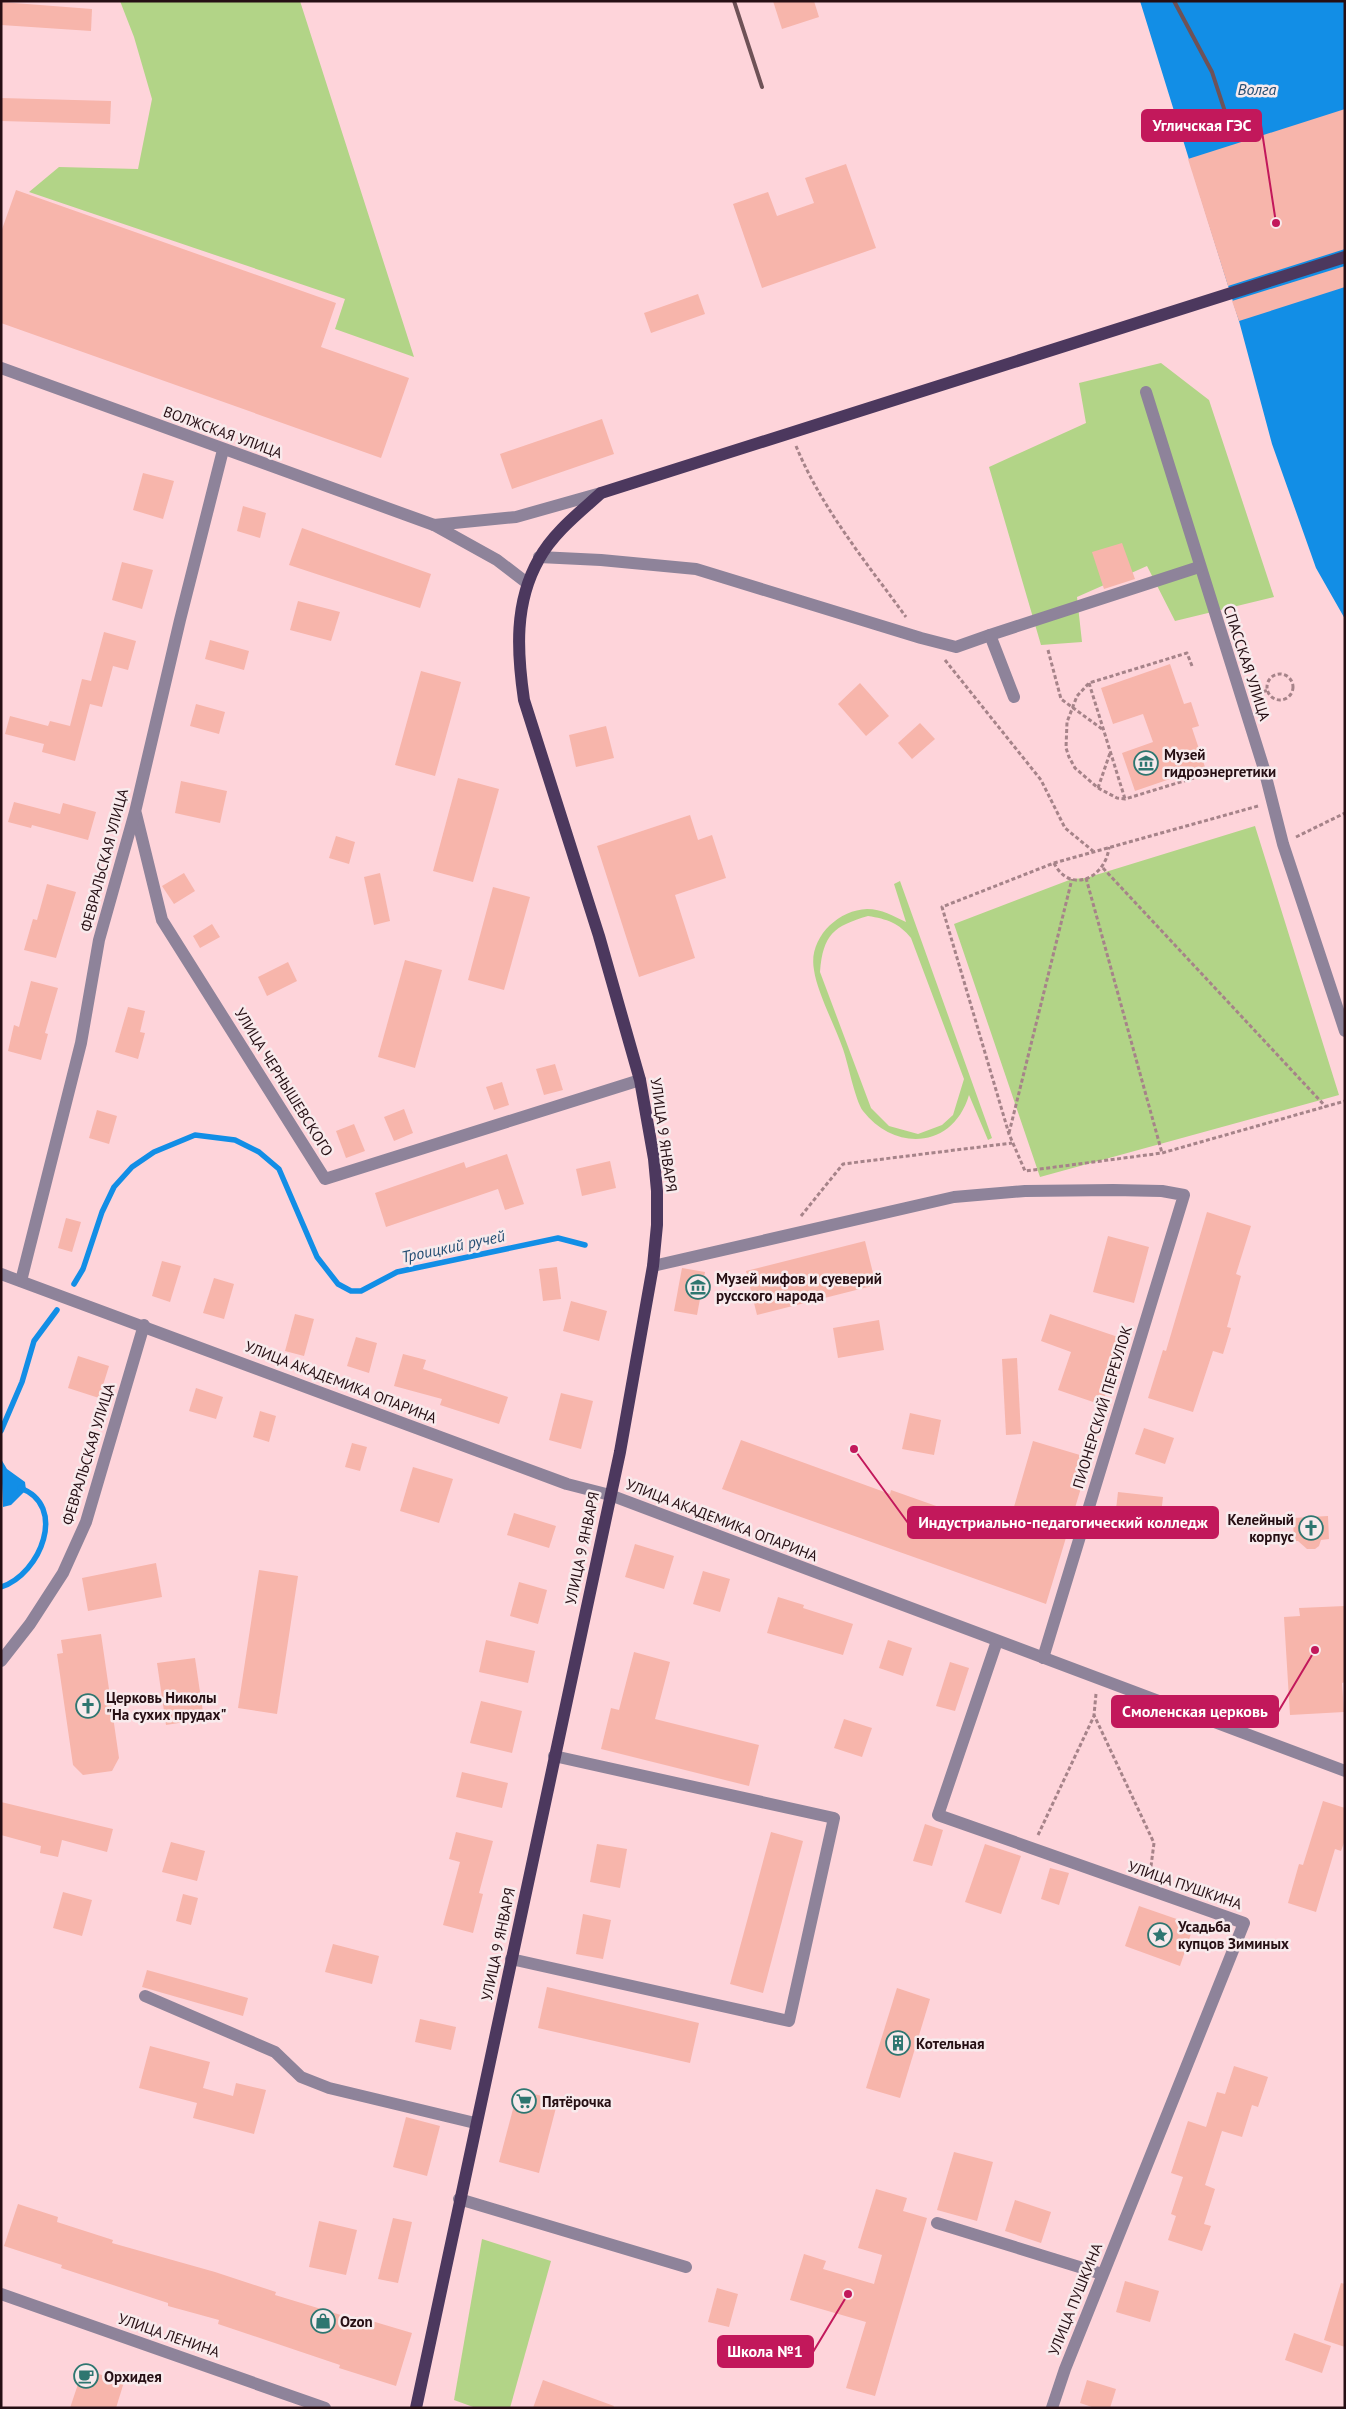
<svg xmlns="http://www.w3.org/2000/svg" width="1346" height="2409" font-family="'PT Sans',sans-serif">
	<rect width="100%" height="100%" fill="#fed4da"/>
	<g fill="#b2d487" fill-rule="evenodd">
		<polygon points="120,1 300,1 414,357 335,329 345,299 29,192 59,167 138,169 152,99 134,37"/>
		<polygon points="1161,363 1209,400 1274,597 1175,621 1147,566 1077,597 1082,642 1041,645 989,467 1086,423 1079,383"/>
		<polygon points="1255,826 1339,1095 1040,1177 954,924 1072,879 1086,878"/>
		<path d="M 900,881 L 992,1138 L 988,1140 L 969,1095 C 953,1149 895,1152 863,1111 C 855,1100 848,1063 843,1049 C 835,1026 817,992 814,970 C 808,939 837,910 867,909 C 882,909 893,916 906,922 L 894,884 ZM 868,916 C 887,919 899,923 911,938 L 964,1079 L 953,1115 L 942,1125 L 918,1134 L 889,1126 L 871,1108 L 820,972 C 823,934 834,926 868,916 Z"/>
		<polygon points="482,2239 551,2261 510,2408 476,2408 454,2400"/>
	</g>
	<g fill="#128ee6">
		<polygon points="1140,1 1345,1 1345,619 1316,568 1272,444 1239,321"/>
		<polygon points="1,1459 7,1469 25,1482 26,1490 11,1505 3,1507"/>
	</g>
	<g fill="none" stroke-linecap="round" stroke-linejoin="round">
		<g stroke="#128ee6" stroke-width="5.5">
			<polyline points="74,1284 83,1269 102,1212 114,1187 132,1167 154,1152 195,1135 235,1140 259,1152 279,1169 317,1257 338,1284 351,1291 361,1291 397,1272 558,1238 585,1245"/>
			<polyline points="1,1431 22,1382 34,1341 57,1310"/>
			<path d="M 1,1587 C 41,1574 68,1505 20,1488"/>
		</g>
	</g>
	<g fill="#f7b5ab">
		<polygon points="773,1 814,1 819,17 782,29"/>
		<polygon points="1,2 92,9 91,31 1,25"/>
		<polygon points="1,98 111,101 110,124 1,121"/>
		<polygon points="1345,109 1345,249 1228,286 1188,159"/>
		<polygon points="846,164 876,248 762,288 733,204 768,192 777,216 814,203 805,178"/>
		<polygon points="16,190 336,303 321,347 409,378 381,458 1,323 1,232"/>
		<polygon points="1345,266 1345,287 1239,321 1232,301"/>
		<polygon points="698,294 705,314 651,333 644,313"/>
		<polygon points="602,419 614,454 512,489 500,454"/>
		<polygon points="143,473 174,481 163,519 133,510"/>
		<polygon points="243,506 266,513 260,538 237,531"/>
		<polygon points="302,528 431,574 420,608 289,565"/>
		<polygon points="1122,543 1135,579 1104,589 1092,552"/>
		<polygon points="122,562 153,570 142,609 112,600"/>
		<polygon points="298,601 340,612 331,641 290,630"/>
		<polygon points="104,632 136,641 128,670 113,666 102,707 90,704 75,761 42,752 44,744 5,734 10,716 48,726 50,721 70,726 82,679 91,681"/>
		<polygon points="210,640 249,651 244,670 205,659"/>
		<polygon points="1170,664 1184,704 1191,702 1199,726 1192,728 1205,767 1135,791 1122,753 1153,742 1143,714 1113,724 1101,688"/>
		<polygon points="421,671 461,682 435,776 395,765"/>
		<polygon points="860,683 889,716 866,736 838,704"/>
		<polygon points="196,704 225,712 219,734 190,726"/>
		<polygon points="920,723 935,739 912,759 898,743"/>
		<polygon points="606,726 614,758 576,767 569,735"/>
		<polygon points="458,778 499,789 473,882 433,871"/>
		<polygon points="181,781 227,791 220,823 175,813"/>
		<polygon points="14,802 60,814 63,803 96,812 88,840 32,825 31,828 8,822"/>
		<polygon points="690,815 698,840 712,835 726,878 675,895 695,958 639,977 597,846"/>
		<polygon points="336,836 355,842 349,864 329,858"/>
		<polygon points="184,873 195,891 174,904 162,886"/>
		<polygon points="380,873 390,921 374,925 364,877"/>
		<polygon points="47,884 76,892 56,958 24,950 33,919 37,920"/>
		<polygon points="493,887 530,897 504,990 468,980"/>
		<polygon points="212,924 220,937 200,948 193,936"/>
		<polygon points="405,960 442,970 415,1068 378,1057"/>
		<polygon points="288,962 297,981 267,996 258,977"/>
		<polygon points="31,981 58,988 45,1033 48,1034 41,1060 8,1051 14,1025 19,1027"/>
		<polygon points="128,1007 145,1011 140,1032 145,1033 138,1059 115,1052"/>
		<polygon points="555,1064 563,1090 544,1095 536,1069"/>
		<polygon points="502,1082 509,1105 494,1110 486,1087"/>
		<polygon points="404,1109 413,1133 394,1141 384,1117"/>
		<polygon points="97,1110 117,1116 109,1144 89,1138"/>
		<polygon points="354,1124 365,1151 346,1158 336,1131"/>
		<polygon points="507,1154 524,1204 505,1210 498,1189 386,1227 375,1193 464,1162 466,1168"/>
		<polygon points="610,1161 616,1188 582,1196 576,1169"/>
		<polygon points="1207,1212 1251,1226 1236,1274 1241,1276 1227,1327 1231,1328 1223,1354 1213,1351 1193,1412 1148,1398 1163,1350 1166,1351"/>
		<polygon points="66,1218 81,1222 72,1252 58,1248"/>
		<polygon points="1108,1236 1149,1247 1134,1303 1093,1292"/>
		<polygon points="865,1241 876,1285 757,1315 746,1271"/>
		<polygon points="162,1261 181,1266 170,1302 152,1296"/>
		<polygon points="557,1267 561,1299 543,1301 539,1269"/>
		<polygon points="682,1268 705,1272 697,1315 674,1311"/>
		<polygon points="214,1278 234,1284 224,1319 203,1313"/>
		<polygon points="571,1301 607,1311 599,1341 563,1331"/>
		<polygon points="295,1314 314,1319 304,1356 285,1351"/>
		<polygon points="1050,1314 1124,1339 1102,1405 1058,1390 1071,1352 1041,1341"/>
		<polygon points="879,1320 884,1350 838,1358 833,1328"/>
		<polygon points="356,1337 377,1343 369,1373 347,1366"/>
		<polygon points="403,1354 426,1360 423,1369 508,1397 499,1424 440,1405 442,1399 394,1386"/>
		<polygon points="78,1356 109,1366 99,1398 68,1388"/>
		<polygon points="1017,1358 1021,1434 1006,1435 1002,1359"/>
		<polygon points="196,1388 223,1397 216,1419 189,1411"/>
		<polygon points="561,1393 593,1401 581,1449 549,1440"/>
		<polygon points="260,1411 276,1416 269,1442 253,1437"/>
		<polygon points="910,1413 941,1420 934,1455 902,1449"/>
		<polygon points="1144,1428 1174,1438 1165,1464 1135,1454"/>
		<polygon points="741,1440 890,1494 891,1490 1007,1531 1033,1441 1090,1458 1046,1604 722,1489"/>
		<polygon points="352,1443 367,1447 360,1471 345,1467"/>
		<polygon points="413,1467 453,1479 439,1523 400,1511"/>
		<polygon points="1118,1492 1163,1497 1160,1523 1115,1518"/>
		<polygon points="514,1513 556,1526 549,1548 507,1535"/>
		<polygon points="1328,1516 1329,1539 1321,1540 1319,1546 1315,1549 1307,1549 1298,1541 1294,1541 1293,1518"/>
		<polygon points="635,1544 674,1556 664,1589 625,1577"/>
		<polygon points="156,1563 162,1597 88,1611 82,1578"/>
		<polygon points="259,1570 298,1576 277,1714 238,1708"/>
		<polygon points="703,1571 730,1579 720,1612 693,1604"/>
		<polygon points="519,1582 547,1590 538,1624 510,1616"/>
		<polygon points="778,1597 804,1605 803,1608 853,1624 843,1655 767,1633"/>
		<polygon points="1345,1606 1345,1682 1342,1683 1344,1712 1290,1715 1284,1617 1300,1616 1299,1608"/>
		<polygon points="101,1634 119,1758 112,1771 83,1775 73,1765 57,1654 63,1653 61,1640"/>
		<polygon points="486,1640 535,1651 528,1683 479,1672"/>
		<polygon points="888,1640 912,1648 903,1676 879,1668"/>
		<polygon points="634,1652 670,1662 655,1719 759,1745 749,1786 601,1749 611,1708 619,1710"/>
		<polygon points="195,1658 204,1719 166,1725 157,1663"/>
		<polygon points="950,1662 969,1668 955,1711 936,1706"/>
		<polygon points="481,1701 522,1711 512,1753 470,1743"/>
		<polygon points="844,1719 872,1728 862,1757 834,1748"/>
		<polygon points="462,1772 508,1783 502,1808 456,1797"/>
		<polygon points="1323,1801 1345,1808 1345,1840 1341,1851 1335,1849 1316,1912 1288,1903 1299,1864 1303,1865"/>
		<polygon points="1,1802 113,1829 107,1852 62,1840 58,1857 40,1853 41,1846 1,1835"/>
		<polygon points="925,1824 943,1830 932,1866 913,1861"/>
		<polygon points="456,1832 493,1841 479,1893 483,1894 473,1933 443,1925 460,1862 449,1859"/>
		<polygon points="771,1832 803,1841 763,1993 730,1984"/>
		<polygon points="171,1842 205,1851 197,1881 162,1872"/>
		<polygon points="597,1844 627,1849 620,1888 590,1882"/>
		<polygon points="985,1844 1021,1856 1001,1914 965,1902"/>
		<polygon points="1050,1868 1069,1873 1059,1905 1041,1899"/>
		<polygon points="63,1892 92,1900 82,1936 53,1928"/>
		<polygon points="183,1894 198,1898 191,1925 176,1921"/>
		<polygon points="1139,1906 1194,1925 1180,1966 1125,1946"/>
		<polygon points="583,1914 611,1920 603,1959 576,1954"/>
		<polygon points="333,1944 379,1956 372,1984 325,1972"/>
		<polygon points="147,1970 248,1998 243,2016 142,1987"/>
		<polygon points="547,1987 699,2023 690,2063 538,2028"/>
		<polygon points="897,1988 930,1999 900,2098 866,2088"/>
		<polygon points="420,2019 456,2027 451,2050 415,2042"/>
		<polygon points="150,2046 210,2062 203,2088 233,2096 236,2083 266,2090 254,2134 193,2118 197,2103 139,2088"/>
		<polygon points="1234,2066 1268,2077 1258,2107 1252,2105 1242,2137 1222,2131 1205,2185 1215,2189 1204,2224 1211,2226 1202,2251 1168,2240 1176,2216 1171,2214 1183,2177 1171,2173 1188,2121 1206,2127 1217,2092 1225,2094"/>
		<polygon points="518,2090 558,2100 539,2173 499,2162"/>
		<polygon points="406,2117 440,2126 427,2176 393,2167"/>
		<polygon points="954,2152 993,2162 977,2221 937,2210"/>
		<polygon points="876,2189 907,2198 903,2211 927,2218 875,2396 846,2388 866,2322 790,2300 804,2254 826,2261 823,2269 874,2284 882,2255 858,2248"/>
		<polygon points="1015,2200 1051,2212 1041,2243 1005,2231"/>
		<polygon points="18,2204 58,2217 57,2222 113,2240 112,2243 215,2272 276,2292 275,2295 354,2319 355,2316 412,2333 396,2386 339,2368 340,2365 218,2324 219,2320 168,2306 168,2303 61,2268 62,2265 4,2246"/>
		<polygon points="393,2218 412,2222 398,2283 378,2279"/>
		<polygon points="319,2221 357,2230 346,2275 309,2267"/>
		<polygon points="1125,2281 1159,2291 1150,2322 1116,2312"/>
		<polygon points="1341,2283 1345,2284 1345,2347 1324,2340"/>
		<polygon points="717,2288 738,2294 729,2327 708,2322"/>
		<polygon points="1294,2333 1331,2346 1322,2373 1285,2360"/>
		<polygon points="83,2369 124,2382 116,2408 70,2408"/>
		<polygon points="543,2380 614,2406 613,2408 533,2408"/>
		<polygon points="1087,2380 1116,2389 1110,2408 1095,2408 1080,2403"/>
	</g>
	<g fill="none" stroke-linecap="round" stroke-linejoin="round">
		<g stroke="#a68389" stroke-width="3" stroke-dasharray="4 2.5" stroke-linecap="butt">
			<path d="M 796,446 C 822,509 866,562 906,617"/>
			<polyline points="1048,650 1061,699 1102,729"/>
			<polyline points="945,660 1041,780 1065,828 1093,851"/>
			<polyline points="1192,666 1187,653 1089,683 1077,696 1067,722 1066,748 1069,757 1075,768 1098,788 1117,798 1125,799 1210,773"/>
			<circle cx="1280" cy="687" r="13"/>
			<polyline points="1089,683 1125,799"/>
			<polyline points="1257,694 1268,690"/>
			<polyline points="1098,788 1110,753"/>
			<polyline points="1258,806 1054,863 942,907 1009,1134 1025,1171 1162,1153 1345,1101"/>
			<polyline points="1296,837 1345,813"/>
			<path d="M 1054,863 C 1070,895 1106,878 1109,847"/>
			<polyline points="1103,868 1326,1107"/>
			<polyline points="1086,878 1162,1153"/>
			<polyline points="1009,1133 1072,879"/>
			<polyline points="801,1216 843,1164 1012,1143"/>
			<polyline points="1096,1694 1094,1715 1154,1843 1150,1874"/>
			<polyline points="1038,1835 1094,1716"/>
		</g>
		<g stroke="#8e839a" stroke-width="12">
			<polyline points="1,368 434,525 497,560 527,583"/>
			<polyline points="1146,392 1264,769 1283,844 1345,1031"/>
			<polyline points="434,525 516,517 601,493"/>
			<polyline points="539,557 601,560 696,569 921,638 956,647 990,635 1014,697"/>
			<polyline points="990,635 1199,567"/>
			<polyline points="136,814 162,920 325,1179 640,1080"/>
			<polyline points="653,1266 954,1197 1025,1191 1113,1190 1162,1191 1184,1195 1043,1658"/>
			<polyline points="1,1274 567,1484 610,1495 1345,1771"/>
			<polyline points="21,1281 81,1043 99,940 135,812 180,620 223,450"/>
			<polyline points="997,1641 938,1815 1244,1923 1065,2369 1052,2408"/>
			<polyline points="1,1661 30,1624 63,1573 86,1522 144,1325"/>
			<polyline points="511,1959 789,2021 834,1818 554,1756"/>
			<polyline points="145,1996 275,2052 301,2077 329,2088 475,2123"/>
			<polyline points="459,2199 686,2267"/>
			<polyline points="937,2223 1102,2274"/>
			<polyline points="1,2294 325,2408"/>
		</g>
		<path stroke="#4c385e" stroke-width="12" d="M 416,2408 L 620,1452 L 653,1266 L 657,1225 L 657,1191 L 654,1159 L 640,1080 L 599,936 L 524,700 C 517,652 514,603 539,559 C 553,533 580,512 601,493 L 1345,257"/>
		<g stroke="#6f5257" stroke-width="4">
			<polyline points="734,1 762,87"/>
			<polyline points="1174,1 1212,72 1232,133"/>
		</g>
	</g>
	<defs>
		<g id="museum-ring" transform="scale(1.25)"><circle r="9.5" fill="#f8eaec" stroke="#2e7670" stroke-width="1.5"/><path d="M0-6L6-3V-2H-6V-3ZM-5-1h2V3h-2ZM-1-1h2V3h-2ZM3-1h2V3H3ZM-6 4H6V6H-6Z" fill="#2e7670"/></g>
		<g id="church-ring" transform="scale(1.25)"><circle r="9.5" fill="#f8eaec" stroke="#2e7670" stroke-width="1.5"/><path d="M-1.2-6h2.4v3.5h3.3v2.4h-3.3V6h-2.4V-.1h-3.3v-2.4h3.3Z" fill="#2e7670"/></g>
		<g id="sight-ring" transform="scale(1.25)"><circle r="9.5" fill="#f8eaec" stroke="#2e7670" stroke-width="1.5"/><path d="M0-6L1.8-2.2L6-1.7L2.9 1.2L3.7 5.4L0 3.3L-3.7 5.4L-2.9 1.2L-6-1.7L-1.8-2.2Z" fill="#2e7670"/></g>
		<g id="building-ring" transform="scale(1.25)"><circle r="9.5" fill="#f8eaec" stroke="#2e7670" stroke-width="1.5"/><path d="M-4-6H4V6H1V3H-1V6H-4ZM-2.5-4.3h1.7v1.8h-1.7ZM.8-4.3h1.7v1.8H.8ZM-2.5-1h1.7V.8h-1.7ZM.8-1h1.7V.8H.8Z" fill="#2e7670"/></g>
		<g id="supermarket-ring" transform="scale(1.25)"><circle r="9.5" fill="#f8eaec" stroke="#2e7670" stroke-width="1.5"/><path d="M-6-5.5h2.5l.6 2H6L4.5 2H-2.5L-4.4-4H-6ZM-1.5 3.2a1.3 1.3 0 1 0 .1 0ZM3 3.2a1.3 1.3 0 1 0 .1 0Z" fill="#2e7670"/></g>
		<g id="shop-ring" transform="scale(1.25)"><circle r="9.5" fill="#f8eaec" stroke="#2e7670" stroke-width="1.5"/><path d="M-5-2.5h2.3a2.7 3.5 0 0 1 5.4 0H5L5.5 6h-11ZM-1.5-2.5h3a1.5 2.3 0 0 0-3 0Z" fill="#2e7670"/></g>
		<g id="cafe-ring" transform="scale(1.25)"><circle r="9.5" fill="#f8eaec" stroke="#2e7670" stroke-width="1.5"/><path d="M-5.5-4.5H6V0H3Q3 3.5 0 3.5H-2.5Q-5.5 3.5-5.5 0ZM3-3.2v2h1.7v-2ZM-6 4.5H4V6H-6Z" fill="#2e7670"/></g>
	</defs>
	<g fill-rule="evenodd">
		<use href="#museum-ring" x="1146" y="763"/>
		<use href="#museum-ring" x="698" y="1287"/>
		<use href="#church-ring" x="1311" y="1528"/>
		<use href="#church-ring" x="88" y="1706"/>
		<use href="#sight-ring" x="1160" y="1935"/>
		<use href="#building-ring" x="898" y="2043"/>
		<use href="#supermarket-ring" x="524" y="2101"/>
		<use href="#shop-ring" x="323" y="2321"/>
		<use href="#cafe-ring" x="86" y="2376"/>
	</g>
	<g text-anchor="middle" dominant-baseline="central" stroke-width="5" stroke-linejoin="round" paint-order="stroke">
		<g font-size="15" fill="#260f14" stroke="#f8eaec">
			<text transform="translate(223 432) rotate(20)">ВОЛЖСКАЯ УЛИЦА</text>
			<text transform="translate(1247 663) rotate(72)">СПАССКАЯ УЛИЦА</text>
			<text transform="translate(104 860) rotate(-75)">ФЕВРАЛЬСКАЯ УЛИЦА</text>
			<text transform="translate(284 1082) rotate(58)">УЛИЦА ЧЕРНЫШЕВСКОГО</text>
			<text transform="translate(664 1135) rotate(82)">УЛИЦА 9 ЯНВАРЯ</text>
			<text transform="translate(341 1382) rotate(21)">УЛИЦА АКАДЕМИКА ОПАРИНА</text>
			<text transform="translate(1102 1407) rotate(-73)">ПИОНЕРСКИЙ ПЕРЕУЛОК</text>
			<text transform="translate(88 1454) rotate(-73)">ФЕВРАЛЬСКАЯ УЛИЦА</text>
			<text transform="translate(722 1520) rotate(21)">УЛИЦА АКАДЕМИКА ОПАРИНА</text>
			<text transform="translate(582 1548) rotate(-78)">УЛИЦА 9 ЯНВАРЯ</text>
			<text transform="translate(1185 1885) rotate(19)">УЛИЦА ПУШКИНА</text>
			<text transform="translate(498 1944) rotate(-78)">УЛИЦА 9 ЯНВАРЯ</text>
			<text transform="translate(1075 2299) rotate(-68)">УЛИЦА ПУШКИНА</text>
			<text transform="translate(169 2335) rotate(19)">УЛИЦА ЛЕНИНА</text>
		</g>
		<g font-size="15" font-weight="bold" fill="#260f14" stroke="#f8eaec" text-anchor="start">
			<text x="1164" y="754">Музей<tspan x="1164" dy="17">гидроэнергетики</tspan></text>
			<text x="716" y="1278">Музей мифов и суеверий<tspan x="716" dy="17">русского народа</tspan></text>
			<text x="1294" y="1519" text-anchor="end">Келейный<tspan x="1294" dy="17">корпус</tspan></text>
			<text x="106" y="1697">Церковь Николы<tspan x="106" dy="17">"На сухих прудах"</tspan></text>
			<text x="1178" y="1926">Усадьба<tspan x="1178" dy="17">купцов Зиминых</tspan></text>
			<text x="916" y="2043">Котельная</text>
			<text x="542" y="2101">Пятёрочка</text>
			<text x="340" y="2321">Ozon</text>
			<text x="104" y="2376">Орхидея</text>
		</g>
		<g font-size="16" font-style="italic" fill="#254f74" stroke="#f8eaec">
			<text x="1257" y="89">Волга</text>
			<text transform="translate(453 1246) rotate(-12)">Троицкий ручей</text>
		</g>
	</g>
	<path fill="none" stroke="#c2185b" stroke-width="2" d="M1276 223L1261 125M854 1449L908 1523M1315 1650L1278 1712M848 2294L813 2352"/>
	<g fill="#c2185b" stroke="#f8eaec" stroke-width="2">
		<circle cx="1276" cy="223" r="5"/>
		<circle cx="854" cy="1449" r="5"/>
		<circle cx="1315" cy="1650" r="5"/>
		<circle cx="848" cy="2294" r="5"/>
	</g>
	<g fill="#c2185b" stroke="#c2185b" stroke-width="2">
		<rect x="1142" y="110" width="119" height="31" rx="5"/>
		<rect x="908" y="1507" width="310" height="31" rx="5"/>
		<rect x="1112" y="1696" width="166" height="31" rx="5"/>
		<rect x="718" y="2336" width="95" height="31" rx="5"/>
	</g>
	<g font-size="16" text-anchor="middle" font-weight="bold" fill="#fff">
		<text x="1202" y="131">Угличская ГЭС</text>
		<text x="1063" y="1528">Индустриально-педагогический колледж</text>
		<text x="1195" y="1717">Смоленская церковь</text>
		<text x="765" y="2357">Школа №1</text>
	</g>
	<rect width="1346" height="2409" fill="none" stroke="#260f14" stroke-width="5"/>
</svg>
